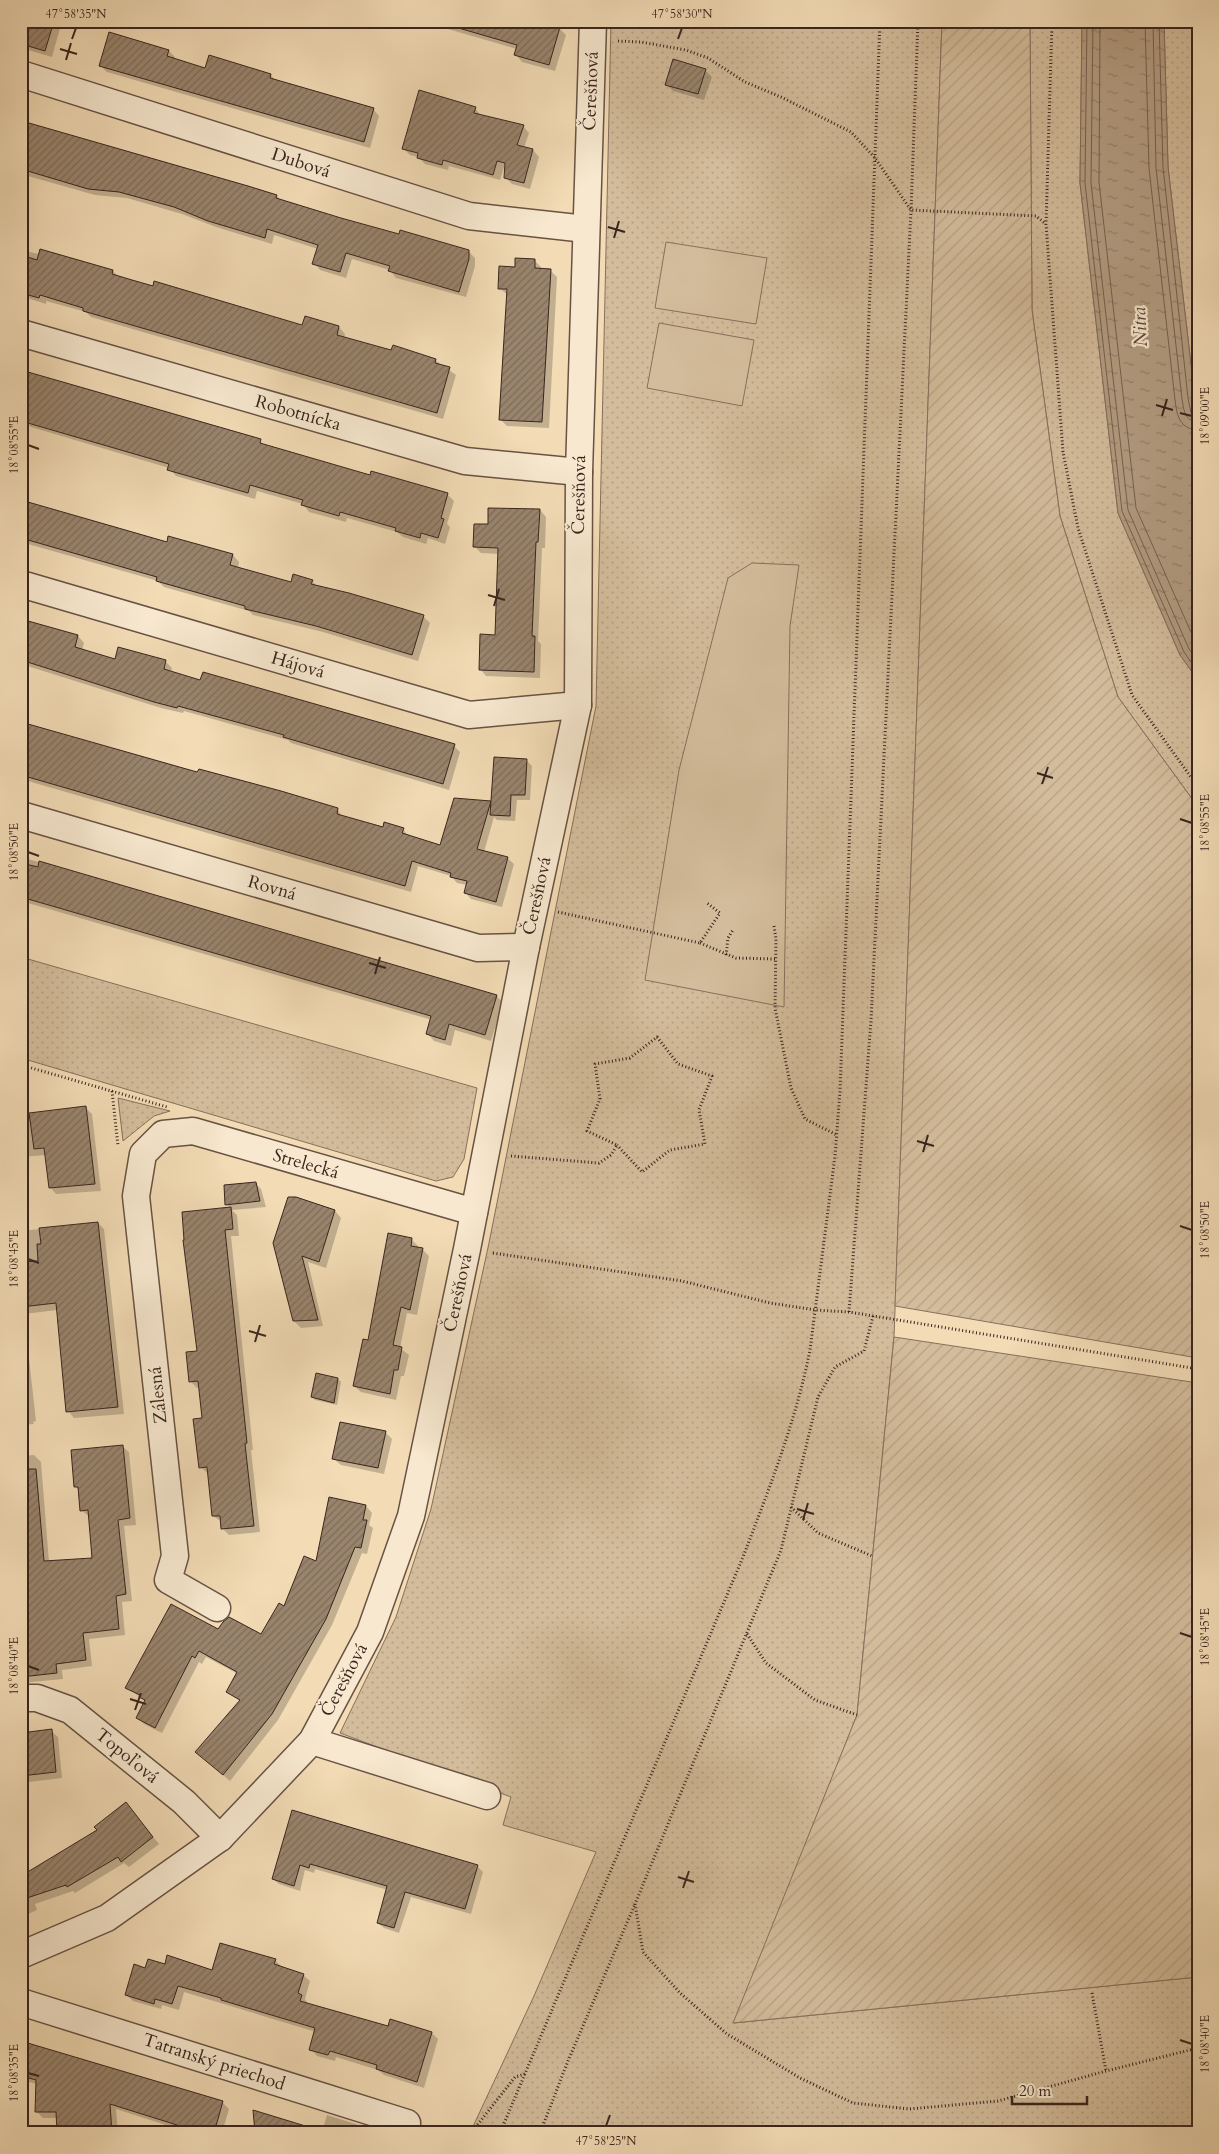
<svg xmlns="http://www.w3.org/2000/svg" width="1219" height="2154" font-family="Cardo,serif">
	<defs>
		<pattern id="grass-dots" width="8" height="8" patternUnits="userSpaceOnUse" patternTransform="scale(1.25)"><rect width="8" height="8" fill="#d3bc9b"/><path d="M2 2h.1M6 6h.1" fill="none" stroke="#b6a185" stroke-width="1.8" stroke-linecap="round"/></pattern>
		<pattern id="garden-furrows" width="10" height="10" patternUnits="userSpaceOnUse" patternTransform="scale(1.25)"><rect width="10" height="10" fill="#d3bc9b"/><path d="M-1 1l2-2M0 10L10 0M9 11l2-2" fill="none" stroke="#b6a185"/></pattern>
		<pattern id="water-ripples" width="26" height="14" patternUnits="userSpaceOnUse" patternTransform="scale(1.25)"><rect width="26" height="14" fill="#b39d82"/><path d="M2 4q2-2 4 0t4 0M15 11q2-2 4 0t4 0" fill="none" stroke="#93806a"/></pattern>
		<pattern id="building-hatch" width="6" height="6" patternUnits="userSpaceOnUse" patternTransform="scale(1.25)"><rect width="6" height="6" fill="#99846d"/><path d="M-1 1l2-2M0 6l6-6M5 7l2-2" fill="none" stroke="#7e6c59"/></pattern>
	</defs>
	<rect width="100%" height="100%" fill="#f2dbb5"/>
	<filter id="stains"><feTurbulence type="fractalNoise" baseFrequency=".004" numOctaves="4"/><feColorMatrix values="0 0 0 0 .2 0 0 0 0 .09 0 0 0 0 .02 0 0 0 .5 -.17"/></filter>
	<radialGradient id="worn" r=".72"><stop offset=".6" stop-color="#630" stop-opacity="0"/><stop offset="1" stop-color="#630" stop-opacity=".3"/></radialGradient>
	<g fill="url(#grass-dots)" stroke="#86705c">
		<polygon points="611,21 942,21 894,1337 857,1715 734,2023 1198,1977 1198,2133 470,2133 534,1996 596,1852 503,1825 511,1797 340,1733 396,1617 431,1509 489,1243 596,706"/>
		<polygon points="1030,21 1082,21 1080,183 1118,513 1180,655 1198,680 1198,807 1118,697 1060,516 1032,310"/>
		<polygon points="1164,21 1198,21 1198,425 1168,167"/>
		<polygon points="21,957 477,1088 464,1159 453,1177 436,1181 21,1058"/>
		<polygon points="118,1098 170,1111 154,1116 123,1141"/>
	</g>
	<g fill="url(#garden-furrows)" stroke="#86705c">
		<polygon points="942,21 1030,21 1032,310 1060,516 1118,697 1198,807 1198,1358 895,1306"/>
		<polygon points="894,1337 1198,1383 1198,1977 733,2023 857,1715"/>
	</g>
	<g fill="#d3bc9b" stroke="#86705c">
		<polygon points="666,242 767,258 756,324 655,308"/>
		<polygon points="659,323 754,340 742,406 647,388"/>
		<polygon points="752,563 799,565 790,626 784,1007 645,980 679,770 728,578"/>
	</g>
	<polygon fill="url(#water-ripples)" stroke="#826d5a" points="1082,21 1164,21 1168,167 1198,425 1198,680 1180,655 1118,513 1080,183"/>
	<g fill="#0003">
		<polygon points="21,21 62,21 52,57 21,48"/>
		<polygon points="382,21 402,21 400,27"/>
		<polygon points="435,21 546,21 550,26 559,28 566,35 555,71 522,62 516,55 517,49 441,27"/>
		<polygon points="169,51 175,57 174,60 206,69 270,75 277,81 373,109 379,116 370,148 107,72 100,65"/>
		<polygon points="705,70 712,77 704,100 673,91 667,85"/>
		<polygon points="475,108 481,116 523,126 529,133 524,148 533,150 539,157 530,189 512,184 505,177 506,168 504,167 500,180 449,166 448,170 425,164 418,157 410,155 403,148"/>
		<polygon points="21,125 277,196 281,201 399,236 468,251 475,258 475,266 466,297 396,278 390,270 352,259 346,278 320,270 314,263 318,249 274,235 272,244 216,227 182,214 127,198 95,195 21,174"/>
		<polygon points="21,250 113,271 119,277 303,327 306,317 339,327 345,334 344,339 435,360 456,375 443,419 91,317 86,312 46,301 46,304 21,296"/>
		<polygon points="534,260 541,267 541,269 550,270 557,277 549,428 507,426 500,419 508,295 499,288 516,268"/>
		<polygon points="21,372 260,441 265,446 371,477 447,494 454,501 447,524 450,527 445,544 428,538 426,544 403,537 397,532 347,518 346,522 309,512 303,504 257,491 255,499 176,476 169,468 31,427 21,422"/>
		<polygon points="21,501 167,544 169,538 233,555 239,562 238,569 291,584 312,581 318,587 423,616 430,623 418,661 323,632 253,615 249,611 164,587 158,581 21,542"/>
		<polygon points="540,510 546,517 545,548 542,548 538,641 541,644 540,678 486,676 480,669 496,636 499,554 481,553 474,546 489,525"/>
		<polygon points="21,621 78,636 84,643 82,650 116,660 166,662 172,668 171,672 201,681 454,746 460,752 449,790 291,743 288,740 184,711 183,713 161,708 21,664"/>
		<polygon points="21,723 198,773 337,809 343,817 384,828 403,829 409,837 441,846 490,802 492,803 526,760 532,766 530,800 517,800 515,821 497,820 494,817 484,852 507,858 514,864 502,907 471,899 465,892 467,885 457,883 451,876 418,866 411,892 21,779"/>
		<polygon points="21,857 496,996 503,1002 491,1041 455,1030 451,1046 434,1041 428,1034 432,1020 21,901"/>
		<polygon points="86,1108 92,1114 101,1191 56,1194 50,1187 46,1155 21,1157 21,1114"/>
		<polygon points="255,1183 261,1189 266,1207 232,1210 237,1215 239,1236 231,1236 253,1450 251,1450 260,1532 229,1535 222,1528 222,1522 213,1516 209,1474 200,1467 203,1419 200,1387 197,1388 190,1381 198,1352 184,1241 231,1208 226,1204"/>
		<polygon points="335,1211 341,1218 326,1268 308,1262 323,1326 301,1328 294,1321 274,1243"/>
		<polygon points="98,1223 104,1229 124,1414 74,1418 68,1411 57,1310 24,1314 36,1421 33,1422 34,1424 21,1425 21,1231"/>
		<polygon points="389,1235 412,1240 418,1246 418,1249 423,1250 429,1256 417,1315 407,1313 400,1348 409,1355 404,1376 401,1376 396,1400 361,1392 354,1386 369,1342"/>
		<polygon points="338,1379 341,1382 337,1405 315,1400 312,1397"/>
		<polygon points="385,1432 392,1439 384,1474 341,1465 334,1459"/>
		<polygon points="122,1446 129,1452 136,1525 124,1526 132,1601 122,1602 125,1635 89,1639 92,1666 62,1670 63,1679 21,1683 21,1456 34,1455 41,1462 49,1562 93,1559 90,1517 82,1511 80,1491 75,1486"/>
		<polygon points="366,1506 372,1513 369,1525 373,1528 367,1554 362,1553 332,1625 278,1720 230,1781 203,1758 241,1702 228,1692 238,1674 206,1657 202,1664 199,1662 162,1733 144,1724 137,1718 146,1702 127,1687 219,1631 262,1636 317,1562"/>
		<polygon points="51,1731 58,1737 62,1778 21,1783 21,1734"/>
		<polygon points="126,1804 159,1844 129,1867 124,1863 75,1893 73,1891 35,1904 37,1910 21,1917 21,1859 30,1872 99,1831"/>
		<polygon points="293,1812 477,1866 483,1872 471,1914 411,1897 399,1933 384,1928 378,1923 388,1890 315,1869 314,1873 305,1870 300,1891 279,1884 273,1879"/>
		<polygon points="275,1960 282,1967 303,1975 310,1981 305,1999 308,2004 389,2028 432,2033 438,2039 424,2088 384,2075 378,2070 336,2057 335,2061 317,2056 311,2049 316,2032 184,1992 179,2010 162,2005 161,2009 133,2001 126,1994 146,1969 165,1965 213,1972"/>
		<polygon points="21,2042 222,2102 229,2109 222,2133 178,2133 178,2129 116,2109 118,2133 59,2133 58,2118 43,2118 36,2111 37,2084 21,2080"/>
		<polygon points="255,2112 322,2132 327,2115 384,2133 257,2133"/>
	</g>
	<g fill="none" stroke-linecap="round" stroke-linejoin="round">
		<g stroke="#766150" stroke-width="1">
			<polyline points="1087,21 1085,183 1122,511 1184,652 1198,672"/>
			<polyline points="1093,21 1091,183 1128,510 1189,649 1198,661"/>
			<polyline points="1100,21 1099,182 1136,508 1198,648"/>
			<path d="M 1145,21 L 1149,168 L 1175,400 C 1177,415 1179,429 1198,430"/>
			<path d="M 1153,21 L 1156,168 L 1182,399 C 1184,410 1184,421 1198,422"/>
			<polyline points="1159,21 1163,167 1188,398 1191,413 1198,416"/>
		</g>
	</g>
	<g fill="url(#building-hatch)" stroke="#39251e">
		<polygon points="21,21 54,21 45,51 21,44"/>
		<polygon points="456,21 504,21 523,26 524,21 538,21 560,27 549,65 514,55 517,45 455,27"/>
		<polygon points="109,32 169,50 167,56 205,68 209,55 271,74 270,78 374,108 364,142 99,66"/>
		<polygon points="673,59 706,69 698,94 665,85"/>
		<polygon points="419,90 476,107 474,113 524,125 517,145 533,149 524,183 504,178 505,163 497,161 493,175 443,160 442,165 417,158 418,153 402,149"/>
		<polygon points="29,123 248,186 277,195 276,198 341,218 399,234 400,230 469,250 469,259 459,292 388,271 390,266 346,253 340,272 312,264 318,245 267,229 265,238 208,221 174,207 119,192 88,189 21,169 21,130 26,131"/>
		<polygon points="40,249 113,270 112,274 132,280 153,286 154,281 302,325 305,316 339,326 337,335 391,350 393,345 436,359 435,363 450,367 437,413 83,311 83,308 40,295 39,298 21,293 21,255 37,260"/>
		<polygon points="515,258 535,259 535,268 551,269 542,422 499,420 507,289 498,289 499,266 515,267"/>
		<polygon points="21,370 261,439 260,443 370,475 371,471 448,493 441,518 444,519 438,538 421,533 420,538 395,531 396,528 340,512 339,516 301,505 303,500 250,485 248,493 167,470 169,464 21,421"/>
		<polygon points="21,500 167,542 168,536 233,554 230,565 291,582 293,574 313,580 311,584 349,593 424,615 412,655 316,626 245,609 245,606 156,581 157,577 21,538"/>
		<polygon points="488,508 540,509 538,542 536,542 532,636 535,636 534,672 479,670 480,634 495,635 498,548 473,547 474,524 488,524"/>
		<polygon points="21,619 78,635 75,647 115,659 118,647 166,660 164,669 200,680 203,672 455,744 443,784 283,737 284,735 178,706 177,708 154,702 21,660"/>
		<polygon points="21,722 197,772 199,769 281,791 338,808 337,814 383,827 384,822 404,828 402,833 440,845 454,798 491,801 477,849 508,857 496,902 464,893 467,881 450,877 451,873 412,861 405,886 21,775"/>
		<polygon points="494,757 527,759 525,795 511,795 510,816 490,815"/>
		<polygon points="39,861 497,995 485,1035 449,1024 445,1040 426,1034 431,1016 21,897 21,863 38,867"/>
		<polygon points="86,1106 95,1184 49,1188 44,1148 34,1149 29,1113"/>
		<polygon points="256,1182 260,1201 225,1205 224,1185"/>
		<polygon points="288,1197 296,1197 335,1210 319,1262 302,1256 318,1320 293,1321 273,1243"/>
		<polygon points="231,1207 233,1229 225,1230 247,1443 245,1444 254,1526 221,1529 220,1516 212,1516 207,1467 199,1468 193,1419 202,1418 198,1381 189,1382 186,1352 197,1351 183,1240 184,1240 182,1212"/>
		<polygon points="98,1222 118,1407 66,1412 56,1303 21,1307 21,1262 38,1261 37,1244 41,1244 39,1228"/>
		<polygon points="388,1233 412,1238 411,1246 423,1248 410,1310 401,1307 393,1345 402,1347 398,1370 394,1370 390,1394 353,1386 363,1339 368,1340"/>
		<polygon points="316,1373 338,1378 334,1403 311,1397"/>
		<polygon points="340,1422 386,1431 378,1468 332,1459"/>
		<polygon points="123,1445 130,1518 118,1520 126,1594 116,1596 119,1629 83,1633 86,1660 56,1664 57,1673 21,1677 21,1469 36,1469 44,1561 92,1558 88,1510 80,1511 78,1487 74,1487 71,1450"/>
		<polygon points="329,1497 366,1505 363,1520 367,1520 361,1548 355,1547 326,1619 272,1714 223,1775 195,1752 240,1700 226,1692 237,1672 199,1651 195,1658 192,1656 155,1728 136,1718 145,1700 139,1697 140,1695 125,1688 171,1604 218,1629 223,1622 229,1617 261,1634 279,1603 284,1606 304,1556 316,1561"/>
		<polygon points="52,1729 56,1772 21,1776 21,1733"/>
		<polygon points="126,1802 153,1837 121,1862 118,1857 67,1887 66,1885 21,1900 21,1876 97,1830 94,1827"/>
		<polygon points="292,1810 478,1865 465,1909 405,1892 394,1928 377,1923 387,1886 310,1864 309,1868 300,1865 294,1886 272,1879"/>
		<polygon points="220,1943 276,1959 274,1964 304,1974 298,1993 302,1995 300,2001 388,2026 390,2019 432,2032 417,2082 376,2069 377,2065 330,2051 328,2055 309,2050 315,2028 221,2000 221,1998 178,1986 172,2004 155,1999 154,2004 125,1995 134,1964 145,1968 148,1959 165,1964 167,1955 212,1970"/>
		<polygon points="21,2041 223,2101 214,2133 177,2133 177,2125 110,2104 112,2133 57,2133 56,2112 35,2112 36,2080 21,2076"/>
		<polygon points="253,2110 312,2128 311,2133 255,2133"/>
	</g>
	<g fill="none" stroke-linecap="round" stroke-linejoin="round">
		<g stroke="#675244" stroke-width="29">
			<g id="minor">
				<polyline points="21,74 469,216 586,229"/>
				<polyline points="21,333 465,461 579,472"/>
				<polyline points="21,584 469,715 578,705"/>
				<polyline points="21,815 478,948 526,947"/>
				<polyline points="217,1608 168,1580 175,1556 136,1196 143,1154 163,1134 193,1131 474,1212"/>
				<polyline points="21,1698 37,1698 70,1710 184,1802 220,1838"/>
				<polyline points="312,1741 487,1796"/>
				<polyline points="21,1955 107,1918 220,1838 312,1741 370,1632 411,1516 467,1249 526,947 578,705 579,472 593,21"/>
				<polyline points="21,2002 407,2123"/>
			</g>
		</g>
		<g stroke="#39251e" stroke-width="3" stroke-dasharray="1 2.5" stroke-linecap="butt">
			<polyline points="1052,21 1046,224 1063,452 1078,528 1132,695 1198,787"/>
			<polyline points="618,41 641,42 686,50 708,58 745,82 781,97 851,132 875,158 911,210 1036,216 1046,224"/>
			<polyline points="558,912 700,943 720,913 707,903"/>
			<polyline points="774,926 776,939 775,1008 791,1088 805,1119 837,1135"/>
			<polyline points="700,943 736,958 775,959"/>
			<polyline points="726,955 728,938 733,930"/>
			<polyline points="21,1065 167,1107"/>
			<polyline points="112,1091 118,1146"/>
			<polyline points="511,1156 599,1163 611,1155 617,1145 587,1131 600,1099 595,1064 630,1058 657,1037 678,1064 712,1076 699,1110 705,1144 670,1150 642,1172 617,1145"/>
			<polyline points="493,1253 682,1281 770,1303 816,1310 849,1312 1198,1369"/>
			<polyline points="849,1312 871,1020 911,210 918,21"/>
			<polyline points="873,1316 864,1351 835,1367 818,1397 781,1550 635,1904 643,1952 680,1993 727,2034 800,2078 853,2103 909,2109 998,2101 1106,2071 1198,2048"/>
			<polyline points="791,1507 818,1533 872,1556"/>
			<polyline points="747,1634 766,1663 815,1700 857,1715"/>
			<polyline points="1092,1993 1106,2071"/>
			<polyline points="471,2133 515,2077 525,2074"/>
			<path d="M 500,2133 L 743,1557 C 769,1489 796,1421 810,1350 L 835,1156 L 840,1091 L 880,21"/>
			<polyline points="540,2133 568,2061 635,1904"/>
		</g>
		<use href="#minor" stroke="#f7e8cf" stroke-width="26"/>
	</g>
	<path fill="none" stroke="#39251e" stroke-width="2" d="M 72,39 L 76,28M 678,39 L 682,28M 60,49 L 77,54M 66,60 L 71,43M 608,227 L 625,232M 614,238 L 619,221M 1156,405 L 1173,410M 1180,413 L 1192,416M 1162,416 L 1167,399M 28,445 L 39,449M 488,595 L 505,600M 494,606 L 499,589M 1037,773 L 1053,778M 1042,784 L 1048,767M 1180,819 L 1192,823M 28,852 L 39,856M 369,963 L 386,968M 375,974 L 380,957M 917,1141 L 934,1146M 923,1152 L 928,1135M 1180,1226 L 1192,1230M 28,1259 L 39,1263M 249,1331 L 266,1336M 255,1342 L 260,1325M 797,1509 L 814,1514M 803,1520 L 808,1503M 1180,1633 L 1192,1637M 28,1666 L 39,1670M 130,1699 L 146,1704M 135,1710 L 141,1693M 678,1877 L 694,1882M 683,1888 L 689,1871M 1180,2040 L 1192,2044M 28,2073 L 39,2076M 606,2126 L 610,2115"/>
	<g text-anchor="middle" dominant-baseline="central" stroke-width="4.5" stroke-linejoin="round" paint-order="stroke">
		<g font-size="18" fill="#39251e" stroke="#f7e8cf">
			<text transform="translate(591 91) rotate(-88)">Čerešňová</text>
			<text transform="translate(301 163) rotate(18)">Dubová</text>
			<text transform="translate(298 413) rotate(16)">Robotnícka</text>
			<text transform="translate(579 495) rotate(-89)">Čerešňová</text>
			<text transform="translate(298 665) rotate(16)">Hájová</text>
			<text transform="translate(272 888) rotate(16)">Rovná</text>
			<text transform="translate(537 896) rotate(-78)">Čerešňová</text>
			<text transform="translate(306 1164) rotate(16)">Strelecká</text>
			<text transform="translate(458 1293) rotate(-78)">Čerešňová</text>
			<text transform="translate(158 1395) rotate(-96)">Zálesná</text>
			<text transform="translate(344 1680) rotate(-62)">Čerešňová</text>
			<text transform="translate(127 1756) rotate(39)">Topoľová</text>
			<text transform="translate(214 2062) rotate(18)">Tatranský priechod</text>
		</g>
		<g font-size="19" font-style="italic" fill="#5e493c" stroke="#f7e8cf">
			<text transform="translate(1140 327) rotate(-93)">Nitra</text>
		</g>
	</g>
	<rect width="1219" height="2154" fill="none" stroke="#f2dbb5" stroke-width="55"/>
	<path d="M1012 2096v8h75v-8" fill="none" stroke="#39251e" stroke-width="2.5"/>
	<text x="1019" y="2096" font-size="15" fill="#39251e" stroke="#f7e8cf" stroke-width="4" paint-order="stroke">20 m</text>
	<rect x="28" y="28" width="1164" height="2098" fill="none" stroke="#39251e" stroke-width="2"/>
	<g font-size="12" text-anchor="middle" fill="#39251e">
		<text x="76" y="18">47°58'35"N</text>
		<text x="682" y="18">47°58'30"N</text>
		<text transform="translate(1205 416) rotate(-90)" y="4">18°09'00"E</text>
		<text transform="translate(14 445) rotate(-90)" y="4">18°08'55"E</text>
		<text transform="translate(1205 823) rotate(-90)" y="4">18°08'55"E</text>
		<text transform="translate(14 852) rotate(-90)" y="4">18°08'50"E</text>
		<text transform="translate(1205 1230) rotate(-90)" y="4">18°08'50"E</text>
		<text transform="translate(14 1259) rotate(-90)" y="4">18°08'45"E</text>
		<text transform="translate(1205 1637) rotate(-90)" y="4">18°08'45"E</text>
		<text transform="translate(14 1666) rotate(-90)" y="4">18°08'40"E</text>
		<text transform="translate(1205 2044) rotate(-90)" y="4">18°08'40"E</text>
		<text transform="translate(14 2073) rotate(-90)" y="4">18°08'35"E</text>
		<text x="606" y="2145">47°58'25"N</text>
	</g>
	<rect width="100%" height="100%" filter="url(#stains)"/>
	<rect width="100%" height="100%" fill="url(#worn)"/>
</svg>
